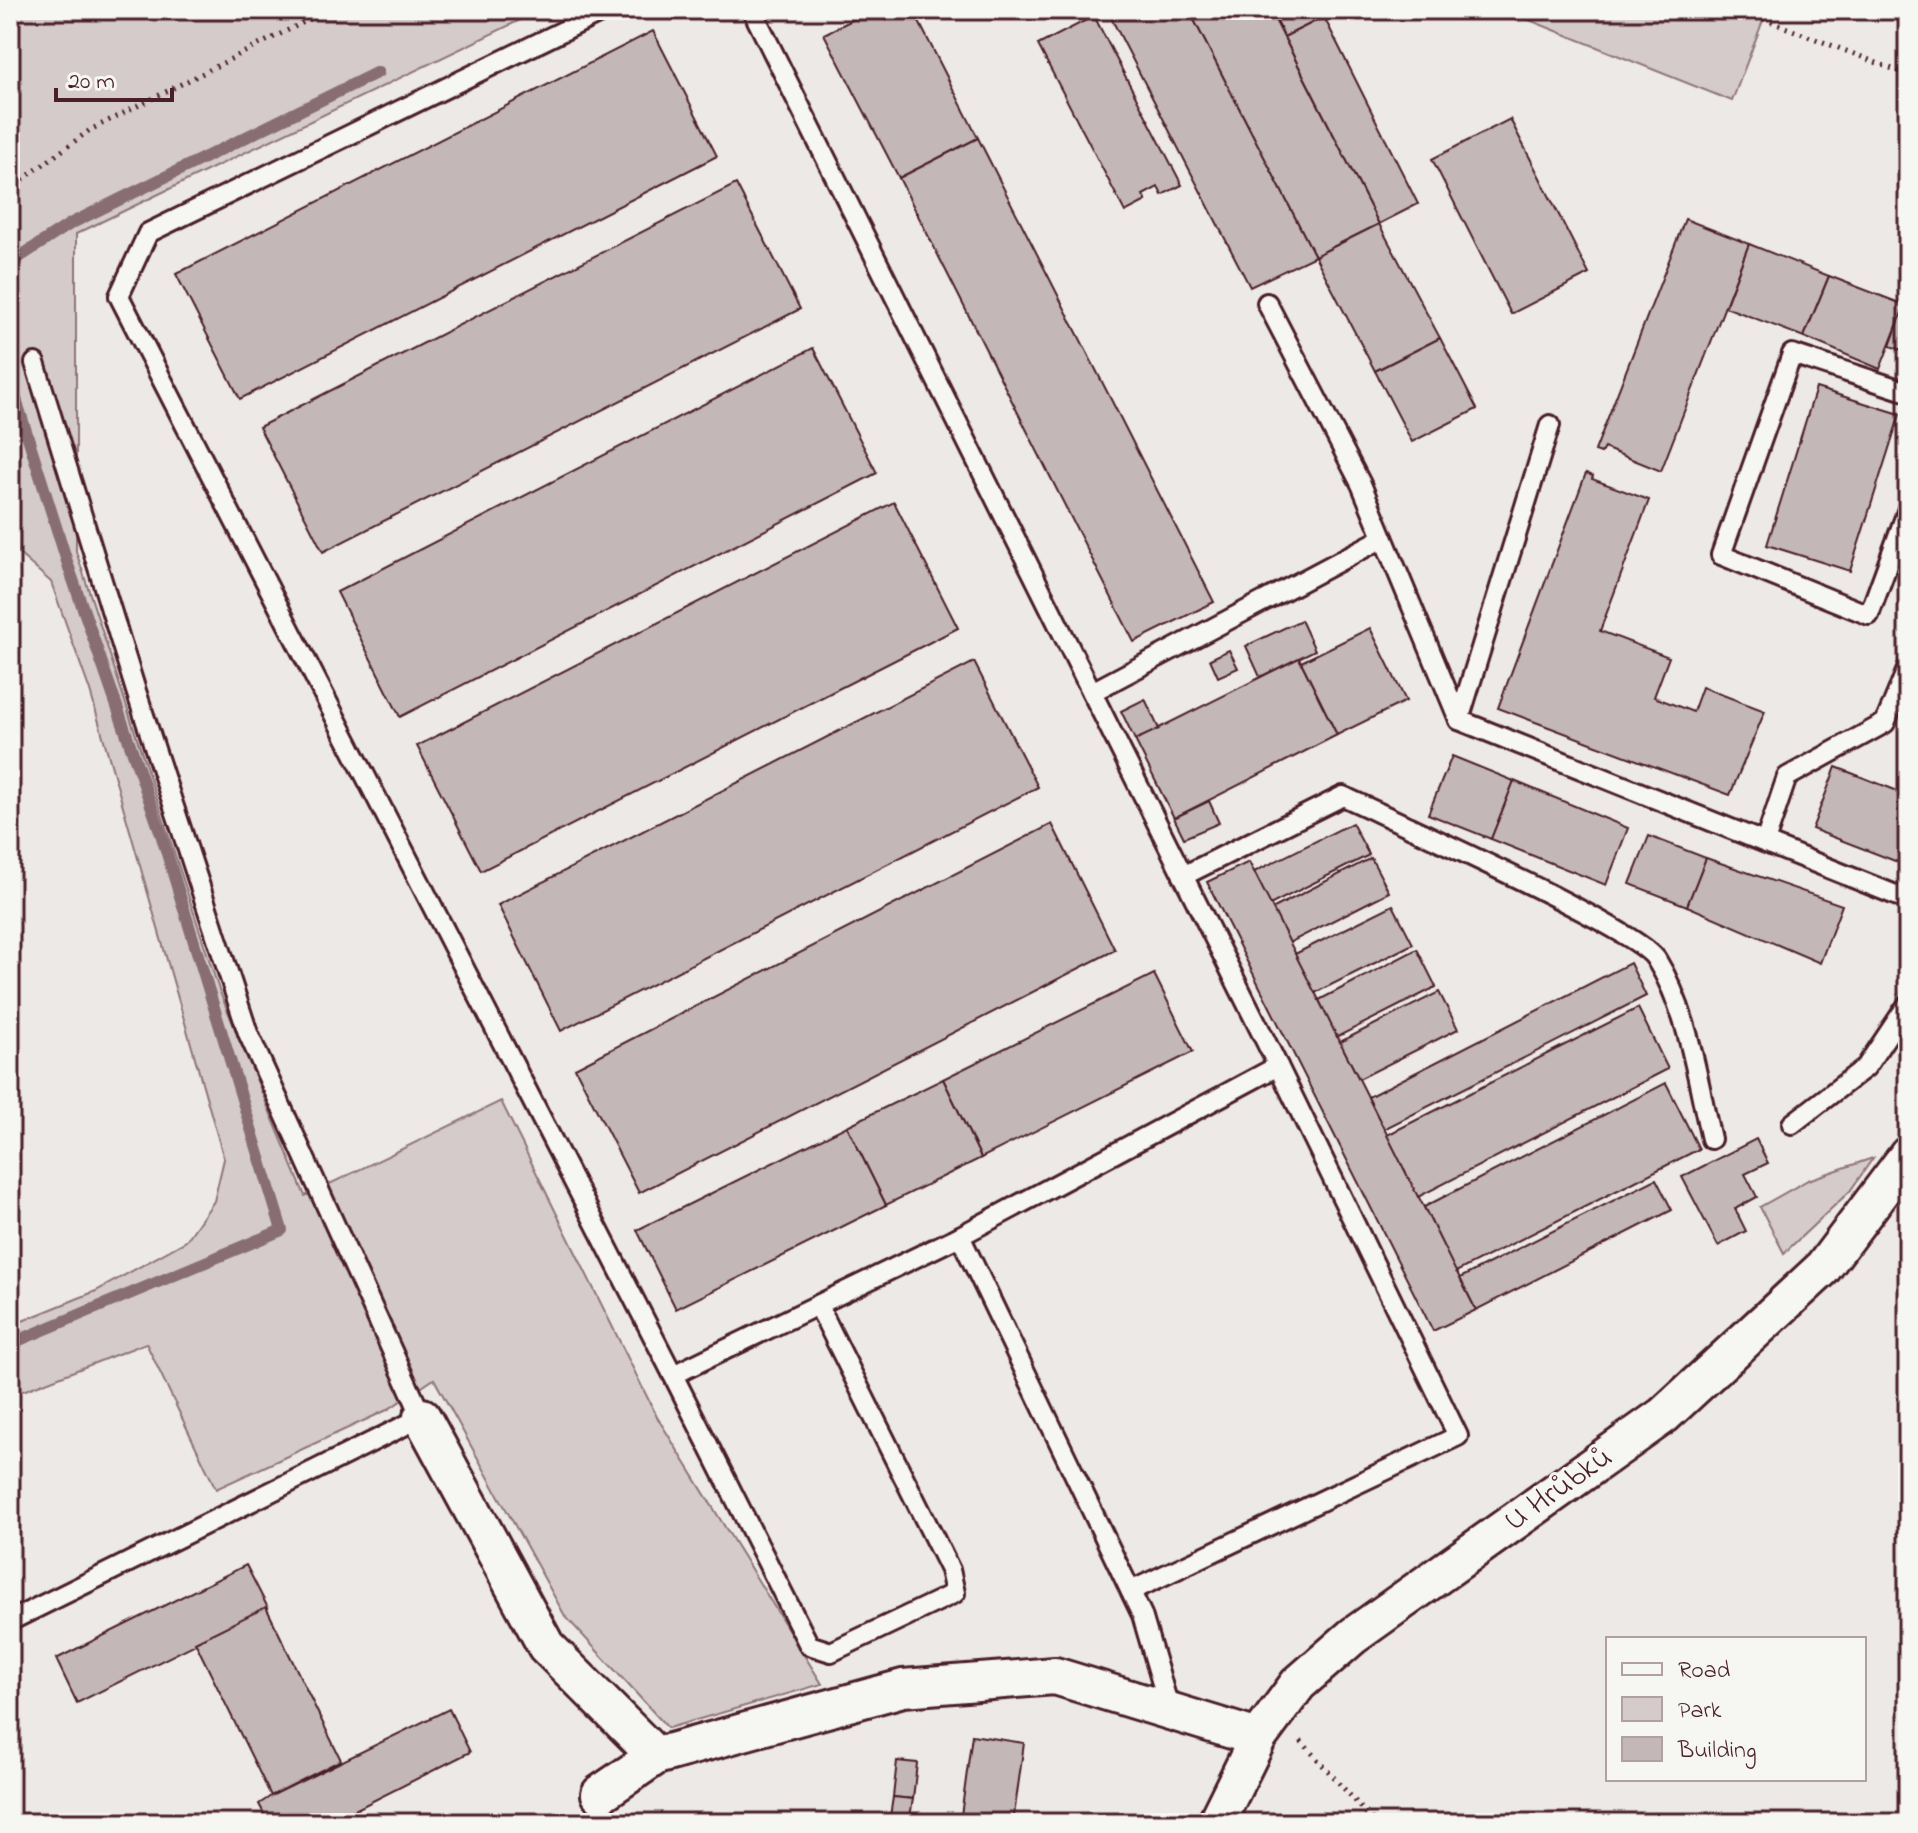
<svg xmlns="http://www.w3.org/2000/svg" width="1918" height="1833" font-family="'Indie Flower',sans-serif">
	<rect width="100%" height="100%" fill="#ece9e6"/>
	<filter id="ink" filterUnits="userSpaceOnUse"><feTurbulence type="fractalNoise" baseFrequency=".0125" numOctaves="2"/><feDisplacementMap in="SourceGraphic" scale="16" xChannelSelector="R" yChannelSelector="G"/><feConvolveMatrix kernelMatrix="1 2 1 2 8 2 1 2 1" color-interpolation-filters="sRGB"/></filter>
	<g filter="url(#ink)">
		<g fill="#d4cbca" stroke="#8f757a" stroke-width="2">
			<polygon points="10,10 541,10 76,234 76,551 219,990 305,1196 501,1101 657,1417 822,1684 668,1728 565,1616 434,1379 387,1410 216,1489 146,1343 10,1396 10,1326 96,1291 186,1241 214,1201 224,1159 90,691 51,582 10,546"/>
			<polygon points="1504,10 1767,10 1732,101"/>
			<polygon points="1873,1158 1850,1191 1784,1253 1760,1207 1808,1180"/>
		</g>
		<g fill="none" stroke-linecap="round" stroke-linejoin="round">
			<g stroke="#886e73" stroke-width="12">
				<polyline points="10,276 15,260 70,224 378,72"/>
				<polyline points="10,380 69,568 161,834 282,1230 10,1344"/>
			</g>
		</g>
		<g fill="#c4b7b7" stroke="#4a1f2b" stroke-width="2">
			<polygon points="872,10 913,10 978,138 899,178 824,34"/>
			<polygon points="1107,10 1189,10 1315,256 1250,287"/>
			<polygon points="1189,10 1270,10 1379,224 1315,256"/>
			<polygon points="1272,10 1321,10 1324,17 1284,37"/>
			<polygon points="1094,16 1182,185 1162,195 1158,187 1143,195 1146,201 1125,212 1038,45"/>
			<polygon points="1324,17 1418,204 1379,224 1284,37"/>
			<polygon points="653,31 717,156 240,399 176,274"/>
			<polygon points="1510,119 1589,274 1511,314 1432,159"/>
			<polygon points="978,138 1214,602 1134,642 899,178"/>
			<polygon points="736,184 800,309 323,552 259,427"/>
			<polygon points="1685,219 1749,244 1661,471 1604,448 1601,453 1595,451"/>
			<polygon points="1379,224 1440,338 1375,371 1315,256"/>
			<polygon points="1749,244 1829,276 1804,337 1725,307"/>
			<polygon points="1829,276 1905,305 1880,369 1804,337"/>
			<polygon points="1908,297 1908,352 1890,346"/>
			<polygon points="1440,338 1477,409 1412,442 1375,371"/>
			<polygon points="813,348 877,473 400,717 337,592"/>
			<polygon points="1816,388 1900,414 1850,571 1767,545"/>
			<polygon points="1586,473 1593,476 1592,479 1649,500 1600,631 1669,657 1654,697 1693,712 1702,687 1765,711 1730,795 1498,708"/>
			<polygon points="894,502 958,628 481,871 417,746"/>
			<polygon points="1301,620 1315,650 1260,677 1246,646"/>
			<polygon points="1370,628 1406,701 1337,735 1301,662"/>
			<polygon points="1229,650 1238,668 1218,677 1210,659"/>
			<polygon points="1299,658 1337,735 1174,818 1135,740"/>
			<polygon points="974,662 1038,787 561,1031 498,905"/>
			<polygon points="1145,699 1159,729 1135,740 1121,711"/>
			<polygon points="1452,756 1514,781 1491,839 1428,814"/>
			<polygon points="1836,767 1908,795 1908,866 1812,829"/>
			<polygon points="1514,781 1628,828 1606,885 1491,839"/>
			<polygon points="1209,801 1219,823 1184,838 1174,818"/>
			<polygon points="1352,823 1369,855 1270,905 1254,872"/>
			<polygon points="1052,824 1115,950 639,1193 575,1068"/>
			<polygon points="1649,836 1706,858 1687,906 1630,884"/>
			<polygon points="1371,858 1389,892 1289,943 1272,909"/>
			<polygon points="1706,858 1842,905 1820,963 1687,906"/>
			<polygon points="1249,862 1476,1310 1433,1331 1207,882"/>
			<polygon points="1393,905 1413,944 1315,993 1295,954"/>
			<polygon points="1417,949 1436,987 1337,1037 1319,1000"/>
			<polygon points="1630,963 1646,996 1384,1129 1368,1097"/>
			<polygon points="1154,974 1193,1052 981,1158 943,1079"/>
			<polygon points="1439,992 1458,1029 1359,1079 1340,1042"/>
			<polygon points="1638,1008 1668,1069 1418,1197 1387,1135"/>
			<polygon points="943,1079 981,1158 886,1205 847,1126"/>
			<polygon points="1666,1083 1699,1149 1456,1272 1424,1207"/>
			<polygon points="847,1126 886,1205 676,1309 637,1230"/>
			<polygon points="1756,1139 1768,1163 1745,1174 1757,1197 1735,1209 1746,1231 1718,1246 1682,1177"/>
			<polygon points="1656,1179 1672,1210 1476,1310 1460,1278"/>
			<polygon points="246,1565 268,1608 77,1703 56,1659"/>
			<polygon points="266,1607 341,1760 271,1796 195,1642"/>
			<polygon points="449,1709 470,1752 329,1823 269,1823 259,1804 271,1796"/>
			<polygon points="972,1735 1024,1743 1013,1823 960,1823"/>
			<polygon points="897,1761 917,1763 913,1799 893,1797"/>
			<polygon points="893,1797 913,1799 909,1823 889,1823"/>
		</g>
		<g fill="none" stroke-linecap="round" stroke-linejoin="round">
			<g stroke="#4a1f2b" stroke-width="24">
				<g id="service">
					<polyline points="606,10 148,233 119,296 673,1375"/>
					<polyline points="752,10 1278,1066 960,1236"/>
					<polyline points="1267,303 1361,484 1459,720"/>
					<polyline points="1908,392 1792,354 1721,555 1869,615 1908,509"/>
					<polyline points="1550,425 1459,720 1908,900"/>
					<polyline points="1092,692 1383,538"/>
					<polyline points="1765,842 1787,777 1885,723 1908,667"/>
					<path d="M 1183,876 L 1343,796 C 1391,819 1638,929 1656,959 C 1689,1012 1697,1079 1711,1139"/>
					<polyline points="1792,1124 1866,1067 1908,1004"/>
					<polyline points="818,1305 950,1570 955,1593 831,1652 809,1645 673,1375 960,1236 1142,1615 1170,1711"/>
					<polyline points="1131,1591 1458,1436 1278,1066"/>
					<polyline points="10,1621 422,1417 248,1033 136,691 35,363"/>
				</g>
			</g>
			<g stroke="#4a1f2b" stroke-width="42">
				<g id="minor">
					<polyline points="422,1417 546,1646 656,1756"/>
					<polyline points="600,1794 656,1756 903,1688 1055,1676 1258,1738"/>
					<polyline points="1216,1823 1258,1738 1298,1684 1353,1636 1664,1415 1823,1268 1908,1155"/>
				</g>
			</g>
			<g stroke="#4a1f2b" stroke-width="5" stroke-dasharray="2 6" stroke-linecap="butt">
				<polyline points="1741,10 1908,75"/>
				<polyline points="10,189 90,130 328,10"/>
				<polyline points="10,335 20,343"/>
				<polyline points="1301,1741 1375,1823"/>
				<polyline points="560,1823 570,1815"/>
			</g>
			<use href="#service" stroke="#f6f6f2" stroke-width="18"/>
			<use href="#minor" stroke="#f6f6f2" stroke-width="36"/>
		</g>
	</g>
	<g text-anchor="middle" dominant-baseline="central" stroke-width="6" stroke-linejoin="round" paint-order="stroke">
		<g font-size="32" fill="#4a1f2b" stroke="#f6f6f2">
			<text transform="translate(1559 1490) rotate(-35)">U Hrůbků</text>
		</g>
	</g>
	<rect width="1918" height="1833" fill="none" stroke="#f6f6f2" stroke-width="40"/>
	<rect x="20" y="20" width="1878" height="1793" fill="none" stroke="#4a1f2b" stroke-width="3" filter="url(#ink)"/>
	<rect x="1606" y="1637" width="260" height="144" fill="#f6f6f2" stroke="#b1a0a2" stroke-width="2"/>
	<rect x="1622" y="1663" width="40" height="12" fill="#f6f6f2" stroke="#b1a0a2" stroke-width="2"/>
	<text x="1678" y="1677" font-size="24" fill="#4a1f2b">Road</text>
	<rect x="1622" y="1697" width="40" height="24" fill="#d4cbca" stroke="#b1a0a2" stroke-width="2"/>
	<text x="1678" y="1717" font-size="24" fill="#4a1f2b">Park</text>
	<rect x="1622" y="1737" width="40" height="24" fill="#c4b7b7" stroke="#b1a0a2" stroke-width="2"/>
	<text x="1678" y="1757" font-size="24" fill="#4a1f2b">Building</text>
	<path d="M56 88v12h116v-12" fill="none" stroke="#4a1f2b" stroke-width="4"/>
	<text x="68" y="88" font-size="24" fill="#4a1f2b" stroke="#f6f6f2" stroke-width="6" paint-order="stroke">20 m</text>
</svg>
